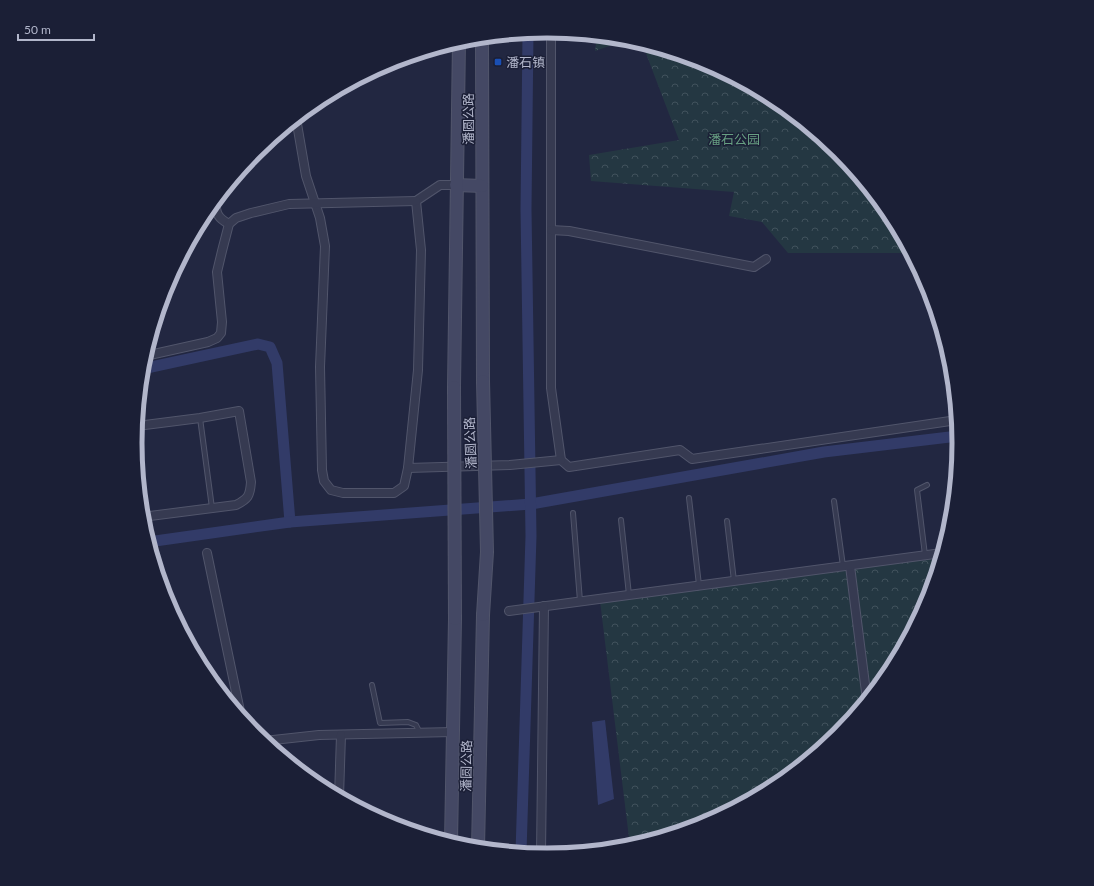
<svg xmlns="http://www.w3.org/2000/svg" width="1094" height="886" font-family="Lato,'Noto Sans SC',sans-serif">
	<defs>
		<pattern id="park-crowns" width="20" height="18" patternUnits="userSpaceOnUse"><rect width="20" height="18" fill="#243742"/><path d="M2 6a3 3 0 1 1 6 0M12 15a3 3 0 1 1 6 0" fill="none" stroke="#41525c"/></pattern>
	</defs>
	<rect width="100%" height="100%" fill="#222741"/>
	<g fill="url(#park-crowns)">
		<polygon points="597,36 628,39 629,39 595,51"/>
		<polygon points="642,43 705,62 776,101 838,152 890,214 910,253 788,253 762,222 729,216 734,192 591,181 589,155 679,140"/>
		<polygon points="941,555 928,601 889,672 838,734 776,786 704,824 630,846 600,601"/>
	</g>
	<polygon fill="#323b68" points="605,720 614,799 598,805 592,722"/>
	<g fill="none" stroke-linecap="round" stroke-linejoin="round">
		<g stroke="#323b68" stroke-width="11">
			<polyline points="142,369 258,344 270,347 277,363 290,522"/>
			<polyline points="148,542 290,522 531,504 824,452 958,436"/>
			<polyline points="521,852 531,536 526,209 528,33"/>
		</g>
		<g stroke="#51556b" stroke-width="6">
			<g id="service">
				<polyline points="200,418 212,508"/>
				<polyline points="689,498 699,585"/>
				<polyline points="834,501 843,566"/>
				<polyline points="573,513 580,601"/>
				<polyline points="621,520 629,595"/>
				<polyline points="727,521 734,581"/>
				<polyline points="925,555 917,490 927,485"/>
				<polyline points="372,685 380,723 408,722 416,725 420,733"/>
			</g>
		</g>
		<g stroke="#51556b" stroke-width="10">
			<g id="minor">
				<polyline points="551,31 551,388 561,460 569,467 680,450 692,459 957,420"/>
				<polyline points="296,118 306,176 320,218 325,246 320,367 322,470 324,481 331,490 343,493 394,493 404,486 408,468"/>
				<polyline points="456,185 440,185 416,201 421,250 418,370 408,468 510,465 561,460"/>
				<path d="M 215,201 C 216,214 218,218 229,224"/>
				<polyline points="551,230 569,231 754,267 766,259"/>
				<polyline points="145,356 208,342 217,338 221,333 222,322 217,272 222,251 229,224 236,218 251,213 289,204 416,201"/>
				<path d="M 137,426 L 200,418 L 239,411 L 251,482 C 250,496 248,499 236,505 L 142,517"/>
				<polyline points="207,553 241,716"/>
				<polyline points="850,566 867,700"/>
				<polyline points="509,611 942,553"/>
				<polyline points="264,741 319,735 453,732"/>
				<polyline points="339,797 341,735"/>
				<polyline points="541,854 544,606"/>
			</g>
		</g>
		<g stroke="#51556b" stroke-width="14">
			<g id="secondary">
				<polyline points="482,37 483,381"/>
				<polyline points="456,185 482,186"/>
				<polyline points="454,387 459,41"/>
				<polyline points="451,842 455,619"/>
				<polyline points="478,848 483,615"/>
			</g>
		</g>
		<use href="#service" stroke="#363a51" stroke-width="4"/>
		<use href="#minor" stroke="#363a51" stroke-width="8"/>
		<use href="#secondary" stroke="#444864" stroke-width="12"/>
		<g stroke="#51556b" stroke-width="14" stroke-linecap="butt">
			<g id="secondary-bridge">
				<polyline points="483,381 487,552 483,615"/>
				<polyline points="454,387 455,619"/>
			</g>
		</g>
		<use href="#secondary-bridge" stroke="#444864" stroke-width="12"/>
	</g>
	<rect fill="#1a4fb4" stroke="#1b1f36" stroke-width="1.5" x="494" y="58" width="8" height="8" rx="2"/>
	<g text-anchor="middle" dominant-baseline="central" stroke-width="3" stroke-linejoin="round" paint-order="stroke">
		<g font-size="13" fill="#b2b6cb" stroke="#1b1f36" text-anchor="start">
			<text x="506" y="62">潘石镇</text>
		</g>
		<g font-size="13" fill="#b2b6cb" stroke="#1b1f36">
			<text transform="translate(468 119) rotate(-90)">潘圆公路</text>
			<text transform="translate(470 443) rotate(-92)">潘圆公路</text>
			<text transform="translate(466 766) rotate(-89)">潘圆公路</text>
		</g>
		<g font-size="13" fill="#679f82" stroke="#1b1f36">
			<text x="734" y="139">潘石公园</text>
		</g>
	</g>
	<path d="M0 0H1094V886H0ZM142 443a405 405 0 1 1 810 0a405 405 0 1 1-810 0Z" fill="#1b1f36" fill-rule="evenodd"/>
	<path fill="none" stroke="#b2b6cb" stroke-width="5" d="M142 443a405 405 0 1 1 810 0a405 405 0 1 1-810 0Z"/>
	<path d="M18 34v6h76v-6" fill="none" stroke="#b2b6cb" stroke-width="2"/>
	<text x="24" y="34" font-size="12" fill="#b2b6cb" stroke="#1b1f36" stroke-width="3" paint-order="stroke">50 m</text>
</svg>
